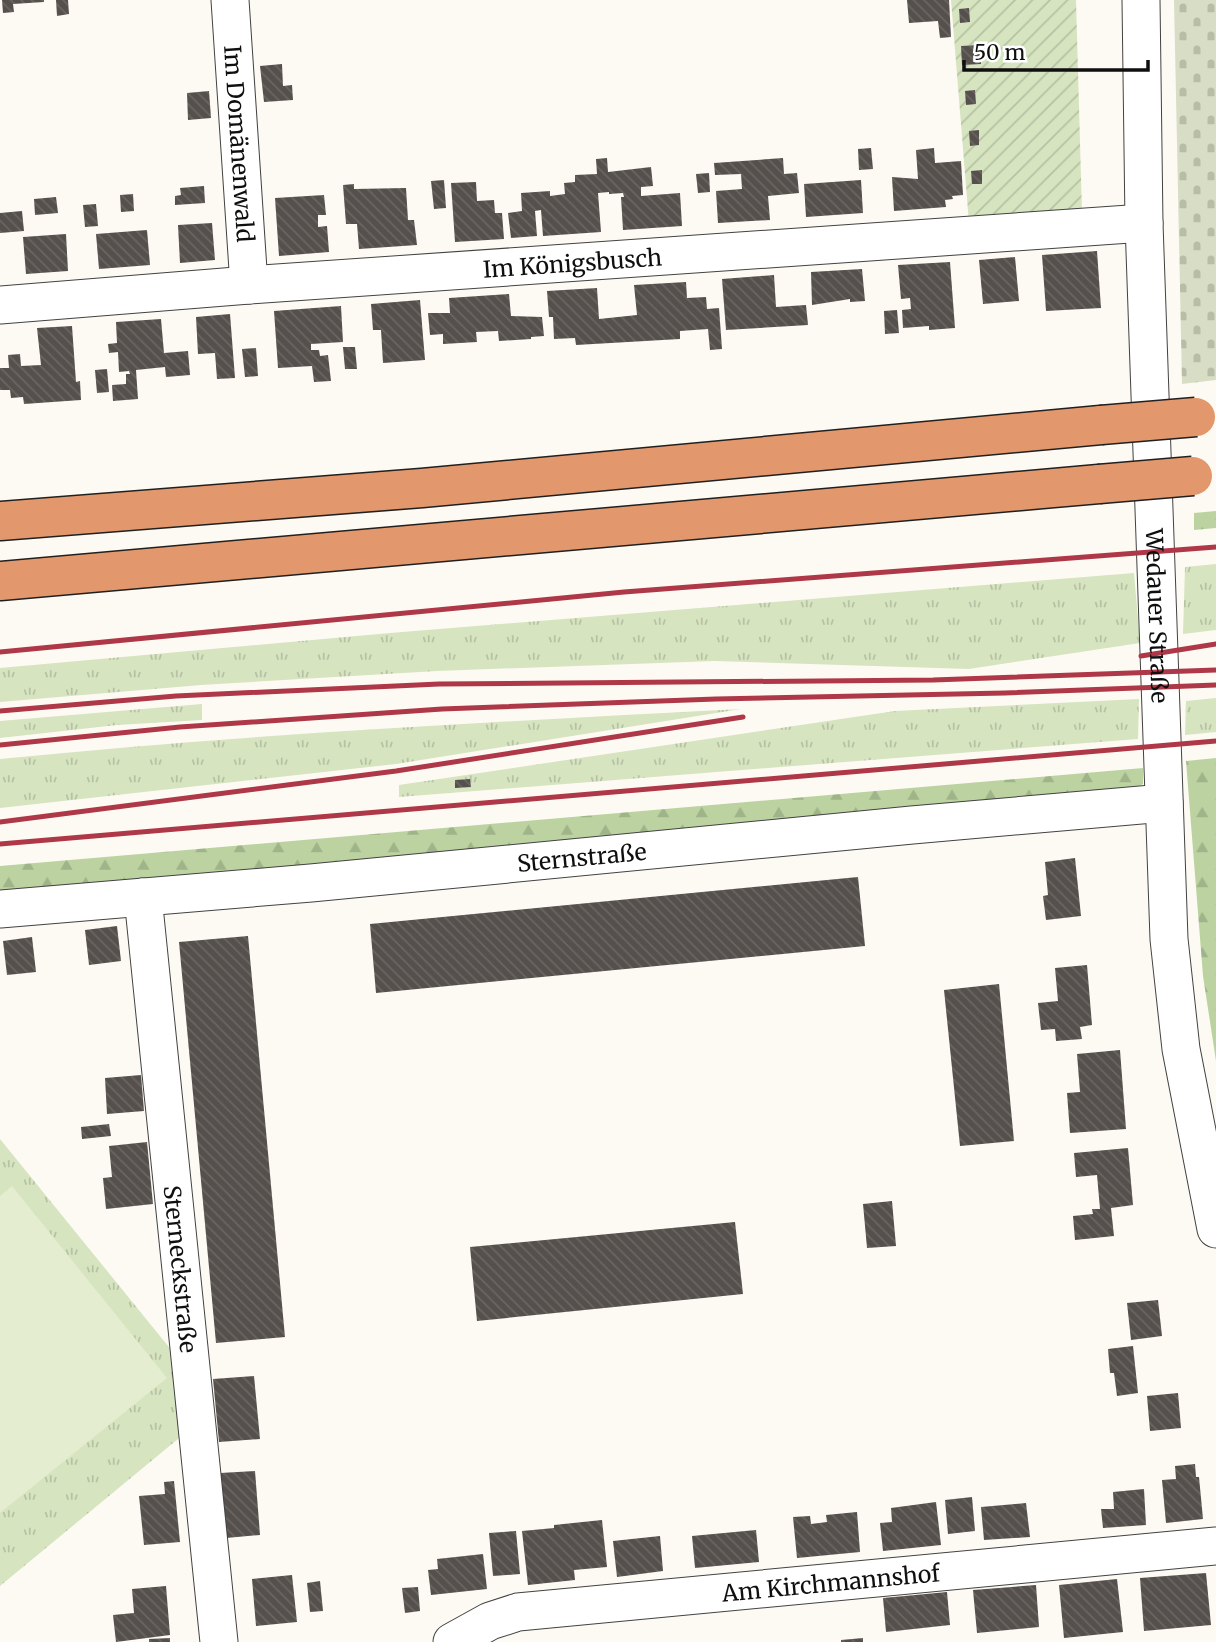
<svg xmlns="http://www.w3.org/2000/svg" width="1216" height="1642" font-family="Merriweather,serif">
	<defs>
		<pattern id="grass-tufts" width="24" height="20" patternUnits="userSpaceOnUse" patternTransform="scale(1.75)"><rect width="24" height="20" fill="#d6e4c0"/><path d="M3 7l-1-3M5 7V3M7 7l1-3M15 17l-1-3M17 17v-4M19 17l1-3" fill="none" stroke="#b6c2a4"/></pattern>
		<pattern id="forest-firs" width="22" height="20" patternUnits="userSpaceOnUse" patternTransform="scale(1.75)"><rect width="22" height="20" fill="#bcd3a1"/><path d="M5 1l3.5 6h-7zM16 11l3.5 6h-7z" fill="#a0b489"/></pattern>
		<pattern id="cemetery-stones" width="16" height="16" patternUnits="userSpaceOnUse" patternTransform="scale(1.75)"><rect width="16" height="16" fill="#d8dec5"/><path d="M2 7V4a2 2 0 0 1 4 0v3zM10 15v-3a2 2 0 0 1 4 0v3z" fill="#b8bda8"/></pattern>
		<pattern id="garden-furrows" width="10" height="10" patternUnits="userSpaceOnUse" patternTransform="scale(1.75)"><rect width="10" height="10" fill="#d6e4c0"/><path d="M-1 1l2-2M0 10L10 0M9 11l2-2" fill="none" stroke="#b6c2a4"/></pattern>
		<pattern id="building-back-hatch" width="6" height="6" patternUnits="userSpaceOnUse" patternTransform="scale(1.75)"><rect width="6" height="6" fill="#56504d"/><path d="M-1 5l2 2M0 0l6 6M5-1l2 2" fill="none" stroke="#696562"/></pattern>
	</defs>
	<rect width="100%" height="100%" fill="#fdfaf3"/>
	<g fill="url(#grass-tufts)">
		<polygon points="1216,564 1216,630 1183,634 1185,567"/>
		<polygon points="1134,573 1140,643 969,669 714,661 437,671 201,685 0,702 0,668 390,633"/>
		<polygon points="1216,698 1216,732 1185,735 1186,701"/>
		<polygon points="1139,699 1138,739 399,797 399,785 895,711"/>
		<polygon points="202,704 202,720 117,725 0,738 0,721"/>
		<path d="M 741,709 L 396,764 L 0,808 L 0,759 C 247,734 494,722 741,709 Z"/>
		<polygon points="0,1139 177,1357 184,1434 0,1586"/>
	</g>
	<g fill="url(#forest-firs)">
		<polygon points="1216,511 1216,528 1194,530 1194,513"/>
		<polygon points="1216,758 1216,1061 1203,976 1186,761"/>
		<polygon points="1143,768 1143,784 1127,794 0,896 0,866"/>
	</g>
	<polygon fill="url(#cemetery-stones)" points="1174,0 1216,0 1216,380 1182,384"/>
	<polygon fill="url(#garden-furrows)" points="951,0 1076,0 1082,213 969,223"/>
	<polygon fill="#e5edd0" points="12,1186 167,1378 0,1513 0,1196"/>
	<g fill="url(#building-back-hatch)">
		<polygon points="2,0 44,0 44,2 13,4 14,12 3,13"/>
		<polygon points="56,0 68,0 69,14 57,16"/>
		<polygon points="907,0 949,0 951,37 940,38 938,21 909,23"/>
		<polygon points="969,8 970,22 960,23 959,9"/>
		<polygon points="980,45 981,64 962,65 961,46"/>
		<polygon points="282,64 283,86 292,85 293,100 264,102 260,66"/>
		<polygon points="975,90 976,104 966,105 965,91"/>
		<polygon points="209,91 211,118 188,120 187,93"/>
		<polygon points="979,130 979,145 970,146 969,131"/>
		<polygon points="871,148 873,169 859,170 858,149"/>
		<polygon points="934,148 935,163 961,161 963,195 952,196 953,199 945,200 946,207 894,211 892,177 918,179 916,150"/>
		<polygon points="607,158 608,172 651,167 653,186 641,187 641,196 680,193 682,226 623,230 621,197 624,197 623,193 609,194 609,192 598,193 601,232 543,236 541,210 535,211 537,236 511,238 508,213 522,211 521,193 550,191 550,196 565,194 564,183 575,182 575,175 597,174 596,159"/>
		<polygon points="783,158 784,174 797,173 799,193 768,196 770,220 718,223 716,191 742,189 741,174 715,175 714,163"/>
		<polygon points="982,170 982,184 972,184 971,171"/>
		<polygon points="709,173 710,192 698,193 696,174"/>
		<polygon points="444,180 446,208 434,209 431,181"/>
		<polygon points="861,180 863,213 806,217 804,184"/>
		<polygon points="476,182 477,201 494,200 495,213 502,213 504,239 455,242 451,183"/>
		<polygon points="354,184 354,189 406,188 408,220 414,220 417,245 359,249 357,224 346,224 343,185"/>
		<polygon points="204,186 205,203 175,205 175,196 181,195 180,188"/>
		<polygon points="133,194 134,211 121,212 120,195"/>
		<polygon points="324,195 326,215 318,215 318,227 327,226 329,252 279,256 275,198"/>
		<polygon points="56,197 58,213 35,215 34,199"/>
		<polygon points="96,204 98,226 85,227 83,205"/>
		<polygon points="22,211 24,231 0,233 0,213"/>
		<polygon points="212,223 215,260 180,263 178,225"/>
		<polygon points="147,230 150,265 99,269 96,234"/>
		<polygon points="66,234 68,271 26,274 23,237"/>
		<polygon points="1097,251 1101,308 1046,311 1042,255"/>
		<polygon points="1015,257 1019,301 983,304 979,260"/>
		<polygon points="950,262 955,328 929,330 929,326 903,328 902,310 911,309 910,298 901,299 898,265"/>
		<polygon points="862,269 865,301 850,302 850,299 812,305 811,272"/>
		<polygon points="774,275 776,307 806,305 808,325 726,330 722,279"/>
		<polygon points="686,282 687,298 706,297 707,309 719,308 722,349 710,350 708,329 680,331 680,339 576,345 575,338 554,339 553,317 549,317 547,291 597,288 599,319 637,315 634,285"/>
		<polygon points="509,294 511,316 542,317 544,336 531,337 531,339 499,341 498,331 476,332 477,342 443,344 443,334 430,335 428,313 450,313 449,298"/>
		<polygon points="420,300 425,360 383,363 381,330 373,330 371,304"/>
		<polygon points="341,306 343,342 311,344 311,350 319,350 320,356 328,355 331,381 314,382 312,366 278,368 274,311"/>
		<polygon points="897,310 899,333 885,334 884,311"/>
		<polygon points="230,314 235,378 217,379 215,353 198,354 196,317"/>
		<polygon points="161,319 164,353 188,351 190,375 166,377 165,367 136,370 138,399 113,401 112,385 126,384 126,374 130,374 129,371 119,372 118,352 109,353 108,344 117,343 116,322"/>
		<polygon points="72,326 76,382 80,381 81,400 24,404 23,397 11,398 10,390 0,390 0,368 9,368 8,355 20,354 21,366 41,365 37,328"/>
		<polygon points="343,347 355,347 357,369 345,369"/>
		<polygon points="256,348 258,376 245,377 242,349"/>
		<polygon points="107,369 109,392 97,393 95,370"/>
		<polygon points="470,779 471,787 455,788 455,780"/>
		<polygon points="1075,858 1081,916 1046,920 1043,896 1048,895 1045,862"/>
		<polygon points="858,877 865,946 376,993 370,924"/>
		<polygon points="117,926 121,961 89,965 85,930"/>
		<polygon points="248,936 285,1337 216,1343 179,942"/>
		<polygon points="32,937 36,972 7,975 3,941"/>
		<polygon points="1087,965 1092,1025 1080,1027 1082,1039 1056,1041 1055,1029 1041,1030 1038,1003 1058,1001 1055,968"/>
		<polygon points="999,984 1014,1141 960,1146 944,990"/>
		<polygon points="1120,1050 1126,1129 1070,1133 1067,1093 1080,1092 1077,1054"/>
		<polygon points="141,1075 144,1111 107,1114 105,1078"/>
		<polygon points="109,1124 111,1136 82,1139 81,1127"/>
		<polygon points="147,1142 153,1204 106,1209 103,1178 112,1177 109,1146"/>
		<polygon points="1128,1148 1133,1205 1111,1208 1114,1236 1075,1240 1073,1216 1093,1214 1092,1209 1100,1209 1097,1175 1076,1177 1074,1153"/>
		<polygon points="892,1201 896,1246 867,1248 863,1204"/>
		<polygon points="735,1222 743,1294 477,1321 470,1247"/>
		<polygon points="1158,1300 1162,1336 1131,1340 1127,1303"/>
		<polygon points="1133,1346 1138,1393 1117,1396 1114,1373 1110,1373 1108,1349"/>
		<polygon points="254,1376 260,1439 219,1442 213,1379"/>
		<polygon points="1178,1393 1181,1428 1150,1431 1147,1396"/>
		<polygon points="1195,1464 1196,1477 1199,1477 1203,1519 1166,1523 1162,1480 1176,1479 1175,1466"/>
		<polygon points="255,1471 260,1535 226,1538 220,1473"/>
		<polygon points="174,1481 180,1542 144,1545 139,1496 165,1494 164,1482"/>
		<polygon points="1144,1489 1146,1525 1103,1528 1101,1509 1114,1509 1113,1492"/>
		<polygon points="972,1497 975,1531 948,1534 945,1500"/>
		<polygon points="936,1502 941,1545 883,1551 880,1523 892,1522 891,1508"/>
		<polygon points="1026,1503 1030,1537 984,1540 981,1507"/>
		<polygon points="857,1512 860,1552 797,1558 793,1517 810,1516 811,1524 827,1522 826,1515"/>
		<polygon points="602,1520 607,1567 574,1570 575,1580 528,1585 522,1531 554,1528 554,1525"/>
		<polygon points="756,1530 759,1562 695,1568 692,1536"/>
		<polygon points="516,1531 520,1574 493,1576 489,1533"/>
		<polygon points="660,1536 663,1571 617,1577 613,1541"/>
		<polygon points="483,1554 487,1589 431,1595 428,1570 438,1569 437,1559"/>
		<polygon points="1206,1573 1211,1625 1144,1631 1140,1578"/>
		<polygon points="292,1575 297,1622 256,1626 252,1579"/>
		<polygon points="1117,1579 1123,1632 1064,1638 1059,1585"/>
		<polygon points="320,1581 323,1611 310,1612 307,1583"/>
		<polygon points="1036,1585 1039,1627 977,1633 973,1590"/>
		<polygon points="166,1586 170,1635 116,1642 113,1615 134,1613 132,1589"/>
		<polygon points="418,1587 420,1611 405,1613 402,1588"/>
		<polygon points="947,1592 950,1625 886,1632 883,1598"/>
		<polygon points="170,1638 170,1642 149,1642 149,1639"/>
		<polygon points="863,1638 863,1642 841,1642 841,1640"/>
	</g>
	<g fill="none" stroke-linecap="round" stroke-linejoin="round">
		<g stroke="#424242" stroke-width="39">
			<g id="minor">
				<path id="s1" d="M 230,0 L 249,285"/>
				<path id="s2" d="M 1141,0 L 1144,223 L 1169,939 L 1181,1049 L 1216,1229"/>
				<path id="s3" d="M 0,305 L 249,285 L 1144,223"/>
				<path id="s4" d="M 143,897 L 219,1642"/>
				<path id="s5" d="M 0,909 L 311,883 L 912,825 L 1164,803"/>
				<path id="s6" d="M 452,1642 L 490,1621 L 518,1612 L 1216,1546"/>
			</g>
		</g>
		<g stroke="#202020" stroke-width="41">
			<g id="highway">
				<polyline points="0,521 422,488 1101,425"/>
				<polyline points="0,581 1099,484"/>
			</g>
		</g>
		<use href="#minor" stroke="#fff" stroke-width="37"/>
		<use href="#highway" stroke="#e2986c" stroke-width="38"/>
		<g stroke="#ae3847" stroke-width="5">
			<polyline points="0,652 624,592 1216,547"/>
			<polyline points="1141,656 1216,644"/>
			<polyline points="0,711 176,696 439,684 933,680 1216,670"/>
			<polyline points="0,745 180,727 442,709 716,699 1005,693 1216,685"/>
			<polyline points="0,822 396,771 743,717"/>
			<polyline points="0,844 1216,741"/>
		</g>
		<g stroke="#202020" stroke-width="41" stroke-linecap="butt">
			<g id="highway-bridge">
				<polyline points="1101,425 1196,417"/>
				<polyline points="1099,484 1193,476"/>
			</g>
		</g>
		<use href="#highway-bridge" stroke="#e2986c" stroke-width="38"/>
	</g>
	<g text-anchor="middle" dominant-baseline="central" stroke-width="7" stroke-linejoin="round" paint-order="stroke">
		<g font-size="23" fill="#0f0f0f" stroke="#fff">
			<text stroke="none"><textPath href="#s1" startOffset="144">Im Domänenwald</textPath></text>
			<text stroke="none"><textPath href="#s3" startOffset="574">Im Königsbusch</textPath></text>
			<text stroke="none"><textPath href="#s2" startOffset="616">Wedauer Straße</textPath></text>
			<text stroke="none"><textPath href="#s5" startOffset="584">Sternstraße</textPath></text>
			<text stroke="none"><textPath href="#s4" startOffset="374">Sterneckstraße</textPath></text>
			<text stroke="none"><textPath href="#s6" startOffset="387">Am Kirchmannshof</textPath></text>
		</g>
	</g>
	<path d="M964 60v10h184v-10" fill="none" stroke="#0f0f0f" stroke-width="3.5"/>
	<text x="974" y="60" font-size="21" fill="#0f0f0f" stroke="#ffffff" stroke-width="5" paint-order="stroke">50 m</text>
</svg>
